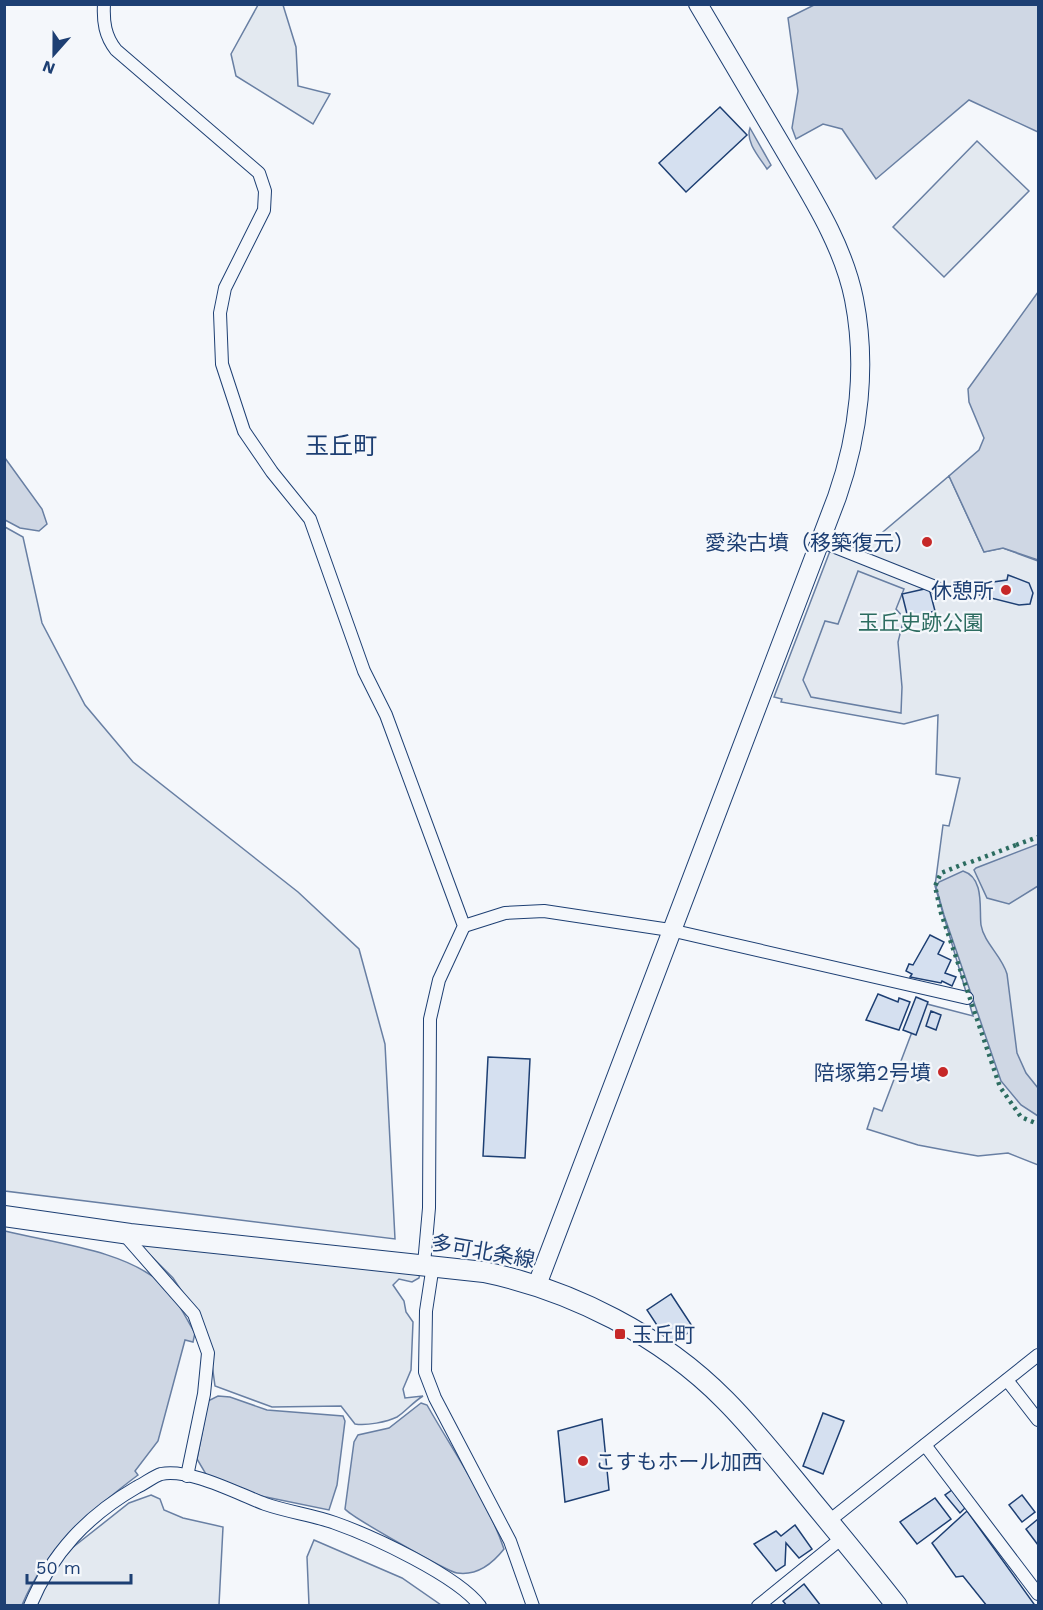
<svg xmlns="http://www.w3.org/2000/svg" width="1043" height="1610" font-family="'Work Sans','Noto Sans JP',sans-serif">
	<rect width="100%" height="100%" fill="#f4f7fb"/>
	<g fill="#e3e9f0" stroke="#687fa3" stroke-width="1.5">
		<polygon points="258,5 283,5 296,47 298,86 330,94 313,124 236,76 231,54"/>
		<polygon points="977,141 1029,191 944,277 893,227"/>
		<polygon points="949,476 984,552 1003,548 1038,561 1038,1165 1008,1153 978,1156 955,1152 918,1145 867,1129 874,1108 882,1111 923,1003 973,1016 935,886 943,825 949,826 960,778 936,774 938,715 904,724 781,702 782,699 774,697 835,538 864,548"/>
		<polygon points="5,527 23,537 42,623 85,705 133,762 298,892 359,949 385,1044 395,1239 5,1191"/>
		<path d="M 145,1243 L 421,1266 L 419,1278 L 412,1282 L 399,1279 L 393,1285 L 404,1301 L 406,1312 L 413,1322 L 411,1370 L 403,1389 L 405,1398 L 423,1396 C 413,1402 404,1413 397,1417 C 387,1422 366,1426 355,1424 L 341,1406 L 272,1407 L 215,1386 L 211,1357 L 189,1302 L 173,1278 L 141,1246 Z"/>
		<polygon points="151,1495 160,1499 164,1510 183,1518 223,1527 219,1605 37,1606 45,1578 72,1548 129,1503"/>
		<polygon points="314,1540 402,1578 441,1605 309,1605 307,1557"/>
	</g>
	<polygon fill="#e3e8f0" stroke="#687fa3" stroke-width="1.5" points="858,571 904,589 896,609 904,618 898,642 902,687 901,713 811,697 803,680 825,621 838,624"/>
	<g fill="#cfd7e4" stroke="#687fa3" stroke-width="1.5">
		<polygon points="814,5 1038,5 1038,132 969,100 876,179 842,129 823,124 796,139 792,128 798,91 788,18"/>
		<path d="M 750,128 L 771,165 L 767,169 C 760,158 745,142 750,128 Z"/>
		<polygon points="1038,292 1038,560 1003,548 984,552 949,476 979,450 984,438 969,402 968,389"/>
		<polygon points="5,458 42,509 47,524 39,531 20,528 5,520"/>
		<polygon points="1038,844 1038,886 1009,904 987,898 974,870 976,868"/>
		<path d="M 963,871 C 985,878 979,909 981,925 C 984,943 1002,956 1007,974 L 1017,1053 L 1026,1073 L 1038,1088 L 1038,1116 L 1021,1105 L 1001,1081 L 944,915 L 936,887 L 939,882 Z"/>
		<path d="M 5,1231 C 53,1243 124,1250 161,1283 C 176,1296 185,1317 195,1333 L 193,1342 L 185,1340 L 158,1441 L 135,1471 L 138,1475 C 89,1512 46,1548 22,1605 L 5,1606 Z"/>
		<polygon points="218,1396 230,1397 267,1410 343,1416 345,1421 337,1485 329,1510 261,1496 207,1476 197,1459 208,1401"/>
		<path d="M 421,1403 L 427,1405 C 453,1451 487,1499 504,1549 C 493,1563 477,1576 457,1573 C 448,1572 350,1516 345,1509 L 354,1442 L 358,1435 L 389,1428 Z"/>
	</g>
	<g fill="#d5e0f0" stroke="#1d3f73" stroke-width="1.5">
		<polygon points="720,107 747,135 686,192 659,163"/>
		<polygon points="1008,575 1029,583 1033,593 1030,604 1019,605 979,595 979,584 1007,580"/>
		<polygon points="929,588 935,611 908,618 902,594"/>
		<polygon points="930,935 944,942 938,954 951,960 945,973 956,977 952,986 942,981 941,983 910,977 912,974 906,971 909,964 913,965"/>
		<polygon points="878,994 898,1002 899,998 910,1002 899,1030 866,1020"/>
		<polygon points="916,997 928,1002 916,1035 903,1030"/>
		<polygon points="931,1011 941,1015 936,1030 926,1026"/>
		<polygon points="488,1057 530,1059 525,1158 483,1156"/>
		<polygon points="671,1294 694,1329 670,1345 647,1310"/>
		<polygon points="823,1413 844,1421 823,1474 803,1466"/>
		<polygon points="602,1419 609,1490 565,1502 558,1431"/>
		<polygon points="952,1490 965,1508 960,1513 945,1495"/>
		<polygon points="1022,1495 1035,1512 1022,1522 1009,1505"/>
		<polygon points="935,1498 951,1519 917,1544 900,1522"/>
		<polygon points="967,1511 1034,1604 1033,1606 987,1606 963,1576 956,1577 932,1543"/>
		<polygon points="1038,1519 1038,1545 1026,1529"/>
		<polygon points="795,1525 812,1549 799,1558 786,1543 785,1565 776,1571 754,1544 776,1531 781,1536"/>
		<polygon points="804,1584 821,1606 787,1606 783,1601"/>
	</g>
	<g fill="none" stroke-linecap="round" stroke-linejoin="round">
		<g stroke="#1d3f73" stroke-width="14">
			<g id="street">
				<path d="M 104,4 C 103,22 105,36 116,50 L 259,173 L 265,191 L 264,210 L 225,288 L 220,313 L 222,364 L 244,431 L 272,472 L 310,519 L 364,671 L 386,715 L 464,926 L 439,980 L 430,1019 L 429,1208 L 424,1264"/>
				<polyline points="820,541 938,588"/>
				<polyline points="464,926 505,913 544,911 670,930 967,998"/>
				<polyline points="130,1234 129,1240 194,1314 208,1353 204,1394 187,1476"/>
				<polyline points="433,1265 426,1311 425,1372 435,1398 510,1541 533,1606"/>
				<polyline points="1007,1380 1038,1420"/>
				<polyline points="925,1445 1038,1594"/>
				<polyline points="829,1521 1038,1355"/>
				<path d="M 30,1606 C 52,1553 87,1516 137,1487 C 144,1484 154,1476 161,1474 C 190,1468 238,1494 265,1504 C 288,1512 313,1515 335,1523 C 372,1536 458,1576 480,1606"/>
				<polyline points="758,1606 842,1538"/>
			</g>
		</g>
		<g stroke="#1d3f73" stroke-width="20">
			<path id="secondary" d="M 537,1285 L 837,497 C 859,434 867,365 854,299 C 843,244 810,194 782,146 C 754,99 726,52 698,4"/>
		</g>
		<g stroke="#1d3f73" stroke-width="22">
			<path id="primary" d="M 4,1216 L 130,1234 L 484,1272 C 572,1290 662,1336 725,1400 C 756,1431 783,1466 811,1500 C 840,1535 869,1570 897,1606"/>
		</g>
		<use href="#street" stroke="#f4f7fb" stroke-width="12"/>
		<use href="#secondary" stroke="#f4f7fb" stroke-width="18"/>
		<use href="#primary" stroke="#f4f7fb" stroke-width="20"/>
		<g stroke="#2c6c60" stroke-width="4.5" stroke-dasharray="3 4.5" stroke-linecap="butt">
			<polyline points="1016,845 1038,837"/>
			<polyline points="971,862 1016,845"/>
			<polyline points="966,863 941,873 935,886 941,913 1000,1087 1021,1117 1038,1124"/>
		</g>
	</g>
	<g fill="#c62828" stroke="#f4f7fb" stroke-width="2">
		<circle cx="927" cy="542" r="6"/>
		<circle cx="1006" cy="590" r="6"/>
		<circle cx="943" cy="1072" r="6"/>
		<rect x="614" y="1328" width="12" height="12" rx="3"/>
		<circle cx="583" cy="1461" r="6"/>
	</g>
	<g text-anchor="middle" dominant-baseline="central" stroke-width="4.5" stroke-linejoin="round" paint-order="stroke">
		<g font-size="21" fill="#1d3f73" stroke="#f4f7fb" text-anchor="end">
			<text x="915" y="542">愛染古墳（移築復元）</text>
			<text x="994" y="590">休憩所</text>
			<text x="931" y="1072">陪塚第2号墳</text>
			<text x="632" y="1334" text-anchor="start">玉丘町</text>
			<text x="595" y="1461" text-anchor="start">こすもホール加西</text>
		</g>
		<g font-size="21" fill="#2c6c60" stroke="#f4f7fb">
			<text x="921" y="622">玉丘史跡公園</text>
		</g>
		<g font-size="21" fill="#1d3f73" stroke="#f4f7fb">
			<text transform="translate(483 1251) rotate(10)">多可北条線</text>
		</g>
		<g font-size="24" fill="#1d3f73" stroke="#f4f7fb">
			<text x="341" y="446">玉丘町</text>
		</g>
	</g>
	<rect width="1043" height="1610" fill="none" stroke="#1d3f73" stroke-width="12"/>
	<g transform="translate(54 54) rotate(201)" stroke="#f4f7fb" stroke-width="4.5" paint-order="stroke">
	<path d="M0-4.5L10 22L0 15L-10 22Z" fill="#1d3f73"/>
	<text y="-9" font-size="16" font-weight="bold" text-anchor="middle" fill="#1d3f73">N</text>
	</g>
	<path d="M27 1574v9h104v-9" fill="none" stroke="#1d3f73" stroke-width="3"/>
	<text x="36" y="1574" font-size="18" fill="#1d3f73" stroke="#f4f7fb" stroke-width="4.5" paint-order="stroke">50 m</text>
</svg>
